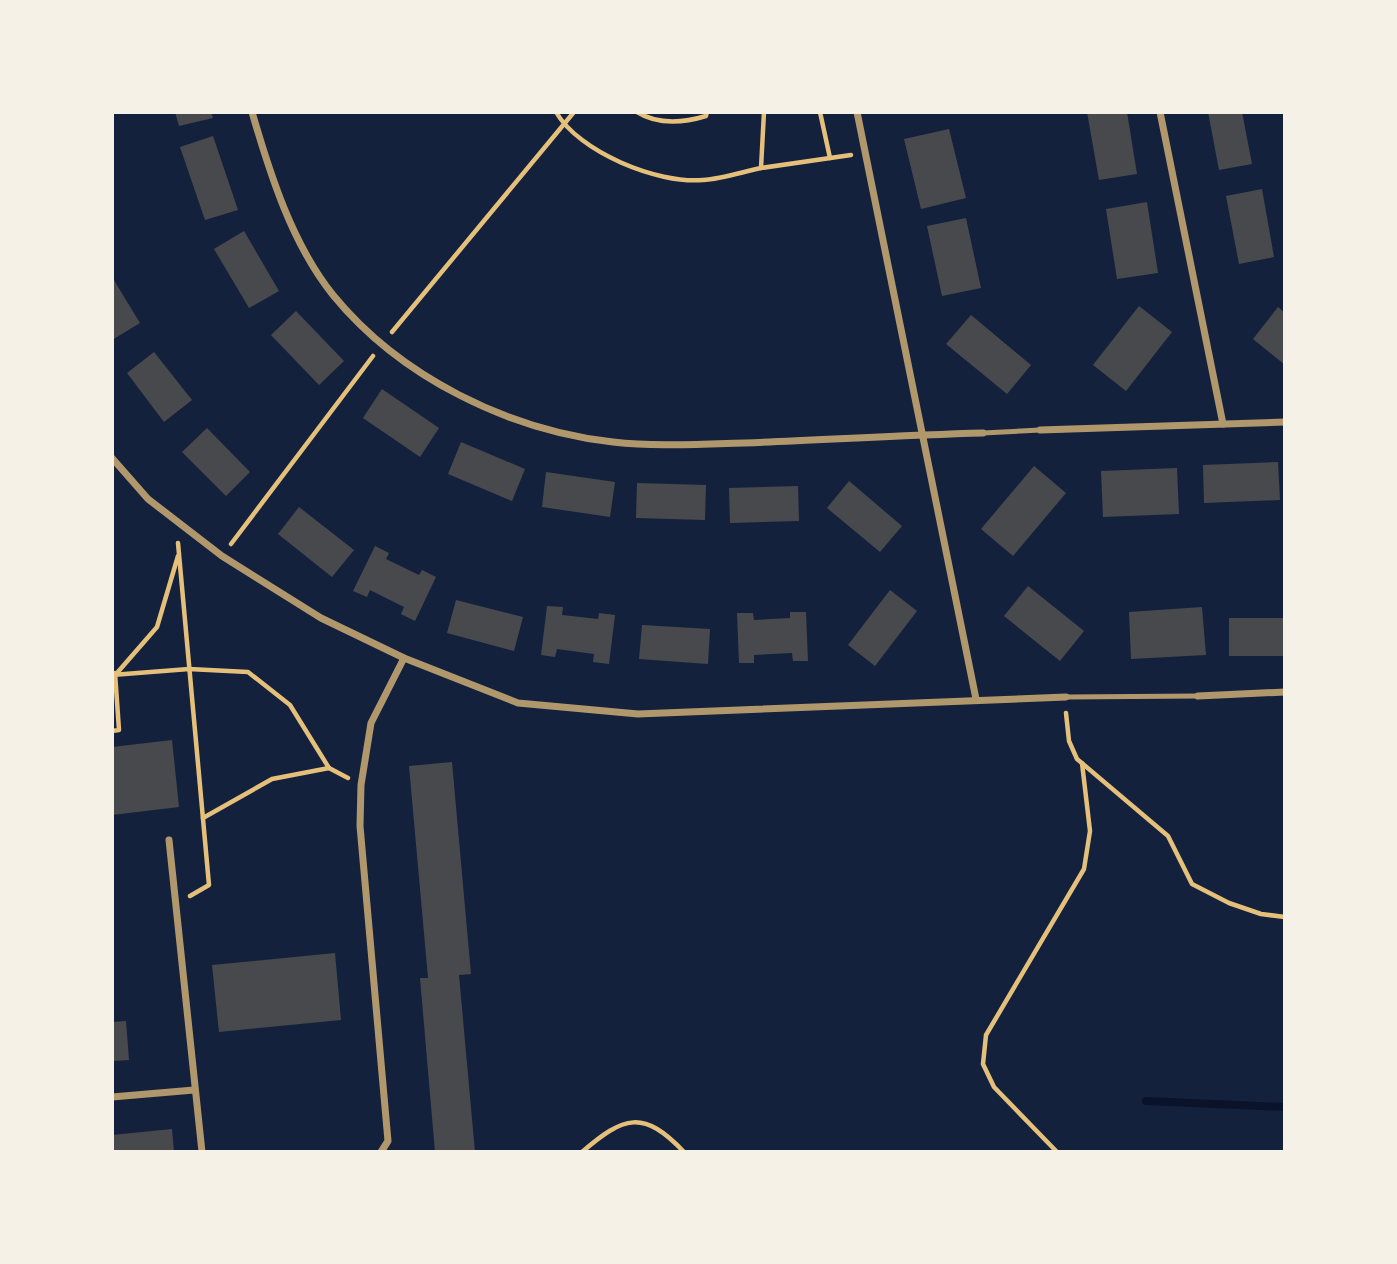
<svg xmlns="http://www.w3.org/2000/svg" width="1397" height="1264" font-family="Cabin,sans-serif">
	<rect width="100%" height="100%" fill="#14213d"/>
	<g fill="none" stroke-linecap="round" stroke-linejoin="round">
		<polyline stroke="#0b132b" stroke-width="8" points="1146,1101 1285,1107"/>
	</g>
	<g fill="#48494c">
		<polygon points="175,112 211,112 213,118 179,126"/>
		<polygon points="1087,112 1127,112 1137,174 1099,180"/>
		<polygon points="1208,112 1242,112 1252,164 1219,170"/>
		<polygon points="949,129 966,198 921,209 904,139"/>
		<polygon points="213,136 238,210 205,220 180,147"/>
		<polygon points="1262,189 1274,257 1239,264 1226,196"/>
		<polygon points="1147,202 1158,273 1117,279 1106,209"/>
		<polygon points="966,218 981,288 942,296 927,226"/>
		<polygon points="244,231 279,291 249,308 214,249"/>
		<polygon points="112,277 140,323 112,340"/>
		<polygon points="1139,306 1172,332 1126,391 1093,365"/>
		<polygon points="1278,307 1285,313 1285,365 1253,339"/>
		<polygon points="296,311 344,361 319,385 271,335"/>
		<polygon points="971,315 1031,365 1007,394 946,344"/>
		<polygon points="154,352 192,400 164,422 127,373"/>
		<polygon points="382,389 439,428 420,457 363,418"/>
		<polygon points="207,428 250,472 226,496 182,452"/>
		<polygon points="461,442 525,469 512,501 448,474"/>
		<polygon points="1278,462 1280,500 1204,503 1203,465"/>
		<polygon points="1034,466 1066,493 1013,556 981,529"/>
		<polygon points="1177,468 1179,514 1103,517 1101,471"/>
		<polygon points="546,472 615,482 610,517 542,507"/>
		<polygon points="849,481 902,526 880,552 827,508"/>
		<polygon points="637,483 706,485 705,520 636,518"/>
		<polygon points="798,486 799,521 730,523 729,488"/>
		<polygon points="299,507 354,550 332,577 278,534"/>
		<polygon points="375,546 389,553 386,559 419,575 422,570 436,577 415,621 401,614 404,607 370,590 367,597 353,591"/>
		<polygon points="1028,586 1084,631 1060,661 1004,616"/>
		<polygon points="890,590 917,611 875,666 848,645"/>
		<polygon points="456,600 523,617 514,651 447,633"/>
		<polygon points="547,606 563,607 562,615 598,619 599,613 615,615 609,664 593,662 594,654 557,649 555,657 541,655"/>
		<polygon points="1202,607 1206,655 1131,659 1129,612"/>
		<polygon points="790,612 806,612 808,661 793,661 792,653 754,655 754,663 739,663 737,613 753,613 754,620 790,618"/>
		<rect x="1229" y="618" width="56" height="38"/>
		<polygon points="642,625 710,629 708,664 639,659"/>
		<polygon points="172,740 179,807 112,815 112,747"/>
		<polygon points="452,762 471,974 459,975 475,1152 435,1152 420,978 428,978 409,766"/>
		<polygon points="335,953 341,1020 219,1032 212,965"/>
		<polygon points="126,1021 129,1060 112,1061 112,1022"/>
		<polygon points="172,1129 174,1152 112,1152 112,1135"/>
	</g>
	<g fill="none" stroke-linecap="round" stroke-linejoin="round">
		<g stroke="#e5c07b" stroke-width="4.5">
			<path d="M 556,112 C 579,152 657,184 703,180 C 722,179 742,172 761,168 L 764,112"/>
			<path d="M 637,112 C 658,125 683,123 706,116 L 707,112"/>
			<polyline points="820,112 830,158"/>
			<polyline points="761,168 851,155"/>
			<polyline points="392,332 574,112"/>
			<polyline points="178,543 209,885 190,896"/>
			<polyline points="231,544 373,356"/>
			<polyline points="117,673 157,627 178,556"/>
			<polyline points="112,675 189,669 248,672 290,705 329,768"/>
			<polyline points="1066,713 1069,741 1077,759 1168,836 1192,884 1229,903 1261,914 1285,917"/>
			<polyline points="112,731 119,730 115,673"/>
			<polyline points="203,818 272,779 329,768 348,778"/>
			<path d="M 582,1152 C 624,1116 643,1109 684,1152"/>
			<polyline points="1057,1152 994,1087 983,1064 986,1035 1084,869 1090,831 1082,763"/>
		</g>
		<g stroke="#b1986c" stroke-width="5">
			<polyline points="983,433 1040,430"/>
			<polyline points="1066,697 1198,696"/>
		</g>
		<g stroke="#b1986c" stroke-width="7">
			<path d="M 252,112 C 270,174 292,244 333,295 C 400,377 508,430 613,442 C 656,447 701,444 745,443 C 824,440 904,435 983,433"/>
			<polyline points="857,112 976,699"/>
			<polyline points="1160,112 1223,424"/>
			<polyline points="1040,430 1285,422"/>
			<polyline points="112,458 148,499 222,556 321,618 404,658 518,703 638,714 1066,697"/>
			<polyline points="1198,696 1285,692"/>
			<polyline points="169,840 202,1152"/>
			<polyline points="112,1097 194,1090"/>
			<polyline points="381,1152 388,1141 360,826 361,785 371,723 404,658"/>
		</g>
	</g>
	<rect width="1397" height="1264" fill="none" stroke="#f6f1e7" stroke-width="228"/>
</svg>
